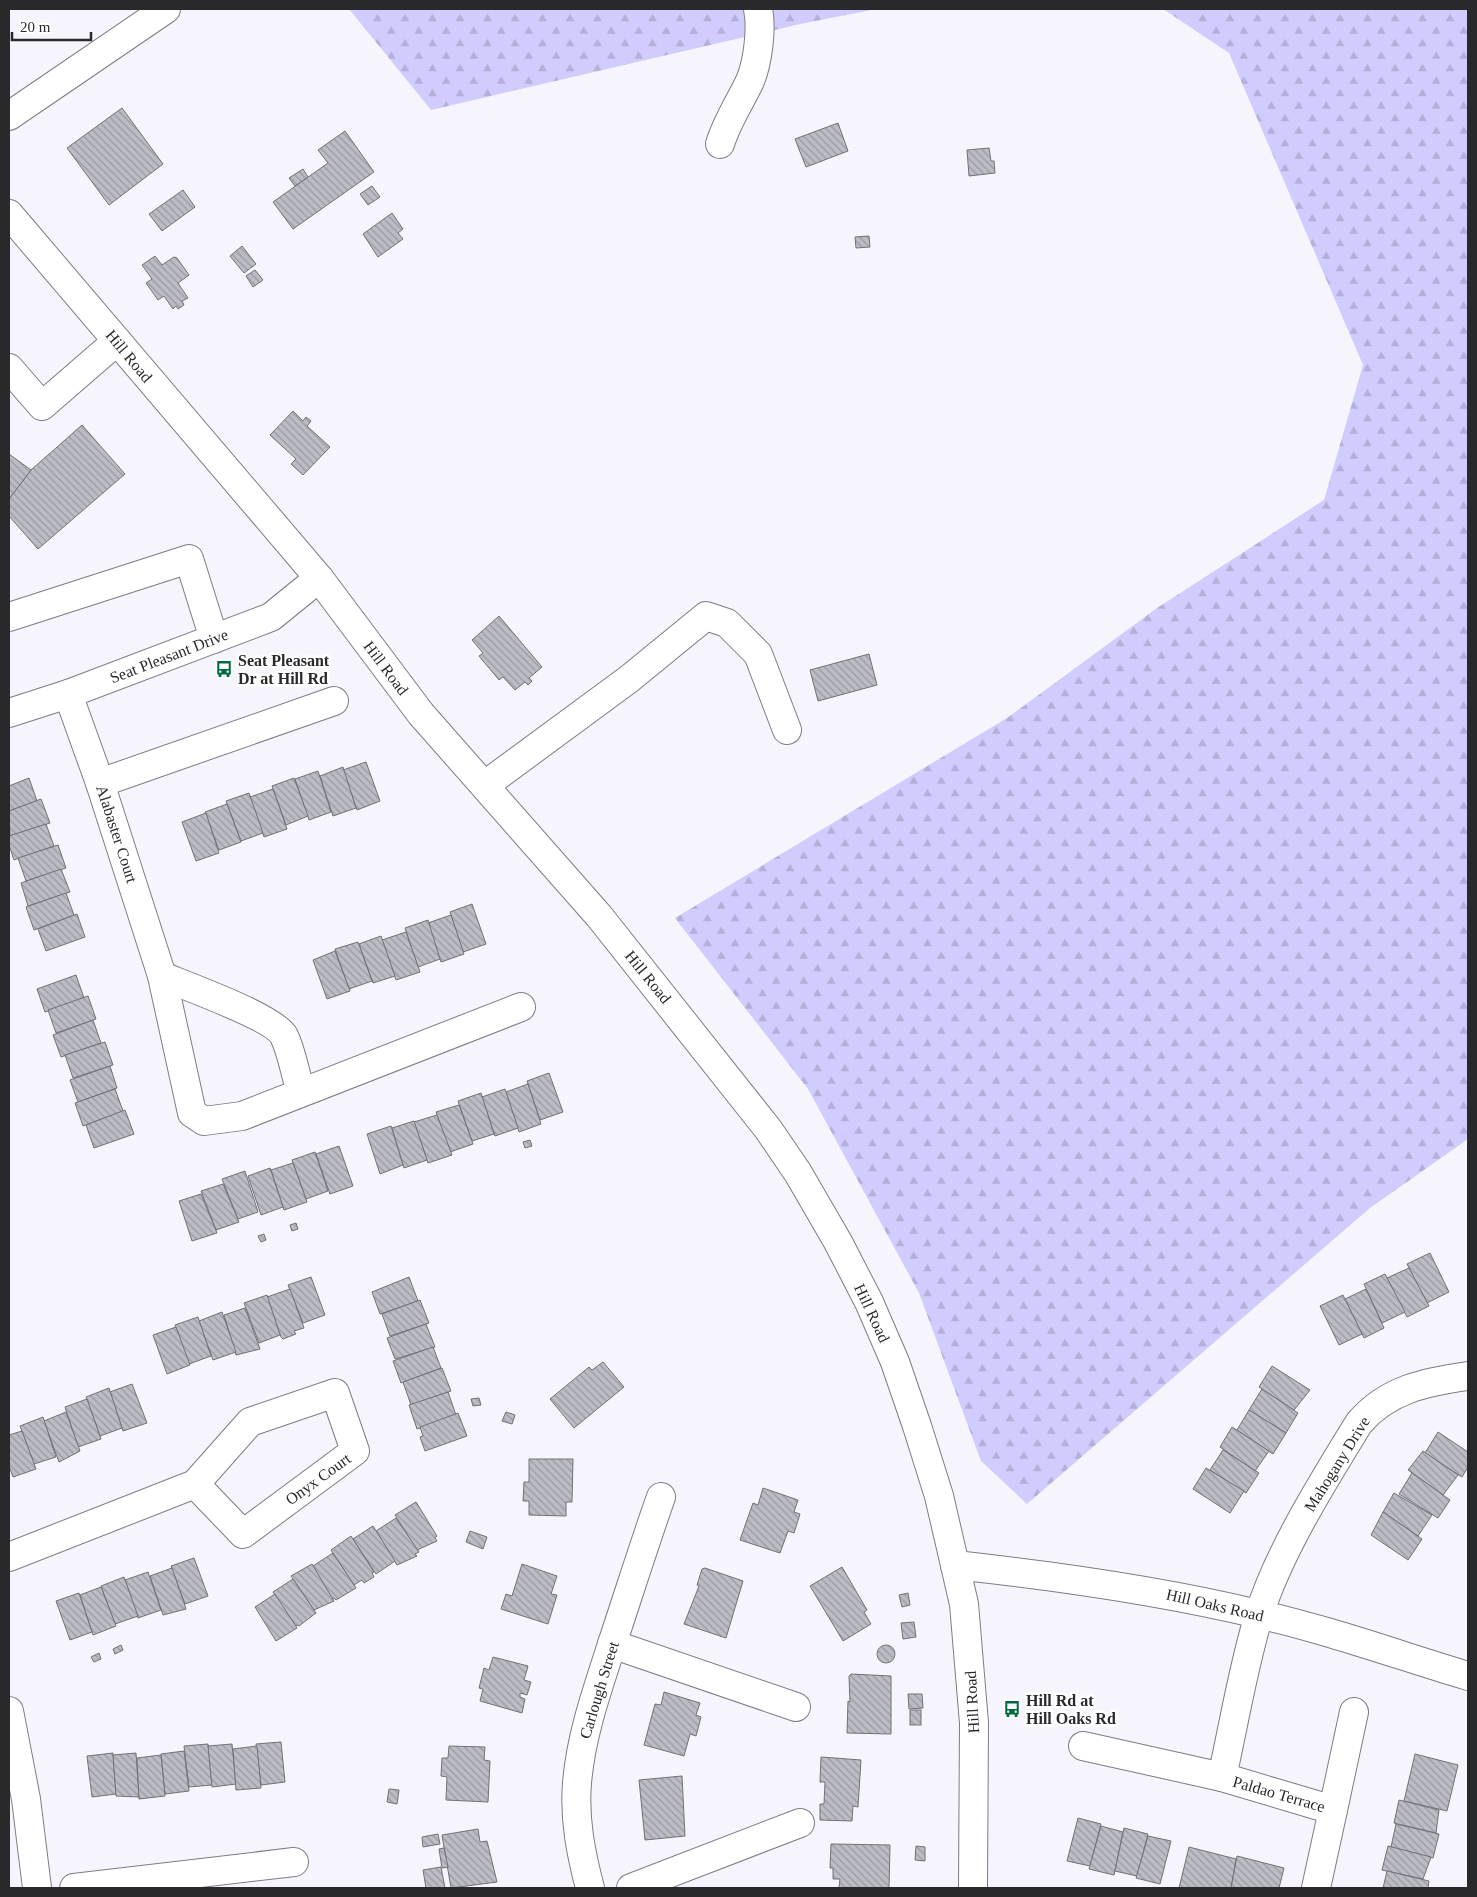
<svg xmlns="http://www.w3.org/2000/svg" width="1477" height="1897" font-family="Georgia,serif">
	<defs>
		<pattern id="forest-firs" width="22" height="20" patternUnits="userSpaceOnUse" patternTransform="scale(1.25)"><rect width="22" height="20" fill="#d0ccfd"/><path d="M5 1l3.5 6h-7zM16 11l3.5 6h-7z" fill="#b3afd9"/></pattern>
		<pattern id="building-back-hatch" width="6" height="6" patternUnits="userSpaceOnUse" patternTransform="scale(1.25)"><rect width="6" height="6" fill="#bcbcc4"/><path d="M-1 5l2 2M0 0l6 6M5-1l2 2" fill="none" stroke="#99999f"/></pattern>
	</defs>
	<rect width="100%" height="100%" fill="#f6f5fe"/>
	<g fill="url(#forest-firs)">
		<polygon points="349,9 877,9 805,23 431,110"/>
		<polygon points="1163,9 1468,9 1468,1139 1370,1208 1027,1504 981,1461 919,1293 808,1089 675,918 1007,718 1157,608 1324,500 1363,365 1229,53"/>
	</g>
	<g fill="url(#building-back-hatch)" stroke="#717178">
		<polygon points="122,108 163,164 109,205 67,148"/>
		<polygon points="838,123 848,151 806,167 795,139"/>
		<polygon points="345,131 374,172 293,229 273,202 328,163 318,150"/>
		<polygon points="989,148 991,161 994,161 995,173 969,176 967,150"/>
		<polygon points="303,169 308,177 295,186 289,178"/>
		<polygon points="372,186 380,197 368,205 360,194"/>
		<polygon points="183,190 195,207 162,231 149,214"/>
		<polygon points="392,213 403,229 398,233 403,239 378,257 363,234"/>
		<polygon points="869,236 870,247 856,248 855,237"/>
		<polygon points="242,246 256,264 244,273 230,256"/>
		<polygon points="155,256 162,265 174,257 177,258 189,275 178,283 188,298 182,301 184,305 178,309 176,306 173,309 164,296 158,300 146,283 152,279 142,265"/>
		<polygon points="255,270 263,280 253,287 246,276"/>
		<polygon points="293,411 303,421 306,417 311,421 307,426 330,447 303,475 291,464 296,459 270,435"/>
		<polygon points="82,425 125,474 38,549 9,516 9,499 31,470"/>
		<polygon points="9,454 31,470 9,499"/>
		<polygon points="499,616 542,667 529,678 532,681 528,685 525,682 515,690 503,677 499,680 479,656 483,653 472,640"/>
		<polygon points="869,654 877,685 818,701 810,670"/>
		<polygon points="366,762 380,801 357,810 343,770"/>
		<polygon points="343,767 356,808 333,816 320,776"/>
		<polygon points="318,771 331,812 309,820 295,779"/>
		<polygon points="29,778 37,801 9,811 9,786"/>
		<polygon points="294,778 308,816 286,825 272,786"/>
		<polygon points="273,789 287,829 264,837 250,797"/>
		<polygon points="249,793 263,833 241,841 226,801"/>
		<polygon points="41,799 50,823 10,836 9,811"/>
		<polygon points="227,804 241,842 219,850 205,812"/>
		<polygon points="206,813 219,853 196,861 182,822"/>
		<polygon points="46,824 54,846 14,860 9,845 9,836"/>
		<polygon points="58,845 66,868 26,881 18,858"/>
		<polygon points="61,869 70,892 28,906 21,883"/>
		<polygon points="66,893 74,915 34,930 26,907"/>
		<polygon points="472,904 486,944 463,952 450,912"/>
		<polygon points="77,914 85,937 46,951 38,929"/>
		<polygon points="451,915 464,954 441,962 428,923"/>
		<polygon points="428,920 440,959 418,967 405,928"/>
		<polygon points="406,932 420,972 396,980 382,940"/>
		<polygon points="381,936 395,976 373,983 359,944"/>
		<polygon points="358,942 372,981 349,989 335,949"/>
		<polygon points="335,951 350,991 327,999 313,960"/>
		<polygon points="76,975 84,998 45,1012 37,989"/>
		<polygon points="88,996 96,1019 56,1033 48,1010"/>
		<polygon points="93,1020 101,1043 61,1057 53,1035"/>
		<polygon points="105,1042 113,1065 73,1078 65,1055"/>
		<polygon points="110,1066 117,1088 78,1102 70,1080"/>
		<polygon points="549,1073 563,1112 540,1120 527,1081"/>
		<polygon points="528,1084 541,1124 519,1132 506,1092"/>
		<polygon points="115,1089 123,1111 83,1126 75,1103"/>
		<polygon points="505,1089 518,1128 495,1136 482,1097"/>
		<polygon points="481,1093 494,1134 472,1141 458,1101"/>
		<polygon points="459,1105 473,1144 450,1152 436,1112"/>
		<polygon points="125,1110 134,1134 94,1148 86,1125"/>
		<polygon points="437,1115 452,1155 428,1163 414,1122"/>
		<polygon points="414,1121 427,1160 404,1168 392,1128"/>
		<polygon points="391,1126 403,1165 380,1174 367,1134"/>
		<polygon points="530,1140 532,1146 525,1148 523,1142"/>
		<polygon points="339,1146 353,1186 330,1194 316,1154"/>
		<polygon points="315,1152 328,1191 306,1199 292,1160"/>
		<polygon points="293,1163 307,1202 284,1210 271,1170"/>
		<polygon points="270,1168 283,1207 261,1215 248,1176"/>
		<polygon points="245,1171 258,1212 238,1219 222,1179"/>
		<polygon points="223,1184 239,1222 216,1230 201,1191"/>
		<polygon points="201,1194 217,1233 192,1241 179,1201"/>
		<polygon points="296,1223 298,1229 292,1231 290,1225"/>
		<polygon points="264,1234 266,1240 261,1242 258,1236"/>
		<polygon points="1430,1253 1449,1292 1427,1303 1407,1264"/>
		<polygon points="1409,1268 1429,1306 1407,1317 1387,1278"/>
		<polygon points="1385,1274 1405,1312 1382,1323 1364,1284"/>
		<polygon points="311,1277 325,1315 303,1323 288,1285"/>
		<polygon points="409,1277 418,1301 380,1314 372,1292"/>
		<polygon points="290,1289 304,1328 294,1331 296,1334 283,1339 281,1337 267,1297"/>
		<polygon points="1366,1289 1384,1328 1364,1338 1345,1299"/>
		<polygon points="267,1295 280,1335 259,1343 244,1303"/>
		<polygon points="1343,1295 1362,1334 1339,1345 1320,1306"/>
		<polygon points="420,1300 429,1323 390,1336 382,1314"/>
		<polygon points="245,1308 260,1349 236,1355 224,1315"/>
		<polygon points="222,1312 236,1352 213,1360 199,1321"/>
		<polygon points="198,1317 211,1356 189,1364 175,1325"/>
		<polygon points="426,1324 435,1347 395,1359 387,1338"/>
		<polygon points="176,1327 190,1365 167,1374 153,1335"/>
		<polygon points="433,1347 441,1368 401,1383 393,1361"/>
		<polygon points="603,1362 624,1387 574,1428 550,1399 589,1367 592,1370"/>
		<polygon points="1272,1366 1310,1390 1294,1410 1259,1387"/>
		<polygon points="442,1368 451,1391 411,1405 403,1382"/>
		<polygon points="132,1384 147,1423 123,1431 110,1392"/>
		<polygon points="109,1388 122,1428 100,1436 86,1397"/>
		<polygon points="1262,1389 1298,1413 1286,1433 1249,1410"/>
		<polygon points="448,1392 456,1415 417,1429 409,1405"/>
		<polygon points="479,1398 481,1405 473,1406 471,1399"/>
		<polygon points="87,1399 101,1439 78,1447 65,1407"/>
		<polygon points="1249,1410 1286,1433 1273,1454 1237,1430"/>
		<polygon points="66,1412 80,1451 59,1462 44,1421"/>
		<polygon points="506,1412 515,1415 512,1424 502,1421"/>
		<polygon points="458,1413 467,1436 425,1451 420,1437 423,1436 420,1427"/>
		<polygon points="43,1417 56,1457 34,1464 20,1426"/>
		<polygon points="1232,1427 1269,1451 1255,1471 1220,1447"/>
		<polygon points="22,1431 36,1469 13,1477 9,1466 9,1435"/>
		<polygon points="1438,1432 1468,1452 1468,1467 1462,1477 1425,1453"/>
		<polygon points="1223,1450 1259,1473 1246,1493 1210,1470"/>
		<polygon points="1423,1451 1458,1475 1443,1495 1408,1470"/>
		<polygon points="529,1459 573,1459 572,1502 566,1502 566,1516 529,1515 529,1501 523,1501 524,1482 529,1482"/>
		<polygon points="1206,1468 1244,1491 1230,1513 1193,1489"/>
		<polygon points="1412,1473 1450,1500 1438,1518 1399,1494"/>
		<polygon points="763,1488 798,1500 794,1512 800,1514 794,1533 788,1531 780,1553 740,1540 753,1503 758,1505"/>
		<polygon points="1394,1493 1432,1515 1418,1536 1383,1512"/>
		<polygon points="416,1502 437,1536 435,1538 437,1541 417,1550 395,1515"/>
		<polygon points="1383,1512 1422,1539 1408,1560 1371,1535"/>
		<polygon points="396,1518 419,1552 415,1554 417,1556 397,1565 376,1531"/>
		<polygon points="373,1526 395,1561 376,1574 353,1539"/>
		<polygon points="470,1531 487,1537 483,1549 466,1542"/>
		<polygon points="351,1536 374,1572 372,1573 374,1577 364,1583 362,1580 354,1585 331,1550"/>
		<polygon points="333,1553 356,1588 336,1600 334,1598 332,1599 313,1566"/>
		<polygon points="194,1558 208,1596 185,1604 171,1566"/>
		<polygon points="312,1564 334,1601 314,1610 291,1576"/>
		<polygon points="522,1564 557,1576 551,1594 557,1595 548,1624 501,1609 506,1594 512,1596"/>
		<polygon points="842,1567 867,1610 864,1612 871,1624 843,1641 810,1586"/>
		<polygon points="172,1568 186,1609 163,1615 150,1576"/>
		<polygon points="705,1568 743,1581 726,1638 684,1624 699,1586 697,1585 702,1569"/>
		<polygon points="148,1572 161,1610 138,1618 125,1580"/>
		<polygon points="124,1577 138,1616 115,1624 101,1586"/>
		<polygon points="293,1579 316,1613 299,1626 298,1625 295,1626 273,1592"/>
		<polygon points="101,1587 116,1626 93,1635 80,1595"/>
		<polygon points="79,1593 92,1632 70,1640 56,1601"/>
		<polygon points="908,1593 910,1605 902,1607 899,1595"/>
		<polygon points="275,1594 297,1628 276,1641 255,1607"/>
		<polygon points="914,1622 916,1637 903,1639 901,1623"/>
		<polygon points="121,1645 123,1650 115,1654 113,1649"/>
		<circle cx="886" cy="1654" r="9"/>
		<polygon points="99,1653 101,1659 94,1662 91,1657"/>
		<polygon points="493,1657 528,1666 524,1680 531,1682 527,1695 520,1693 520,1697 525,1699 522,1713 480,1701 483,1689 479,1688 484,1668 489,1670"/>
		<polygon points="851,1674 891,1676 891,1734 847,1733 848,1701 850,1702 849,1676"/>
		<polygon points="664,1692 700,1703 696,1715 701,1717 696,1736 690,1734 684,1756 644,1745 655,1704 661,1705"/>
		<polygon points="908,1694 922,1694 923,1708 909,1709"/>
		<rect x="910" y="1710" width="11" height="15"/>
		<polygon points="281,1742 285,1782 261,1785 256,1744"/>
		<polygon points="208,1744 212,1785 189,1787 184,1746"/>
		<polygon points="232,1744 236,1784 212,1787 208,1746"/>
		<polygon points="257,1746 261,1788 236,1790 233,1749"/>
		<polygon points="449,1746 485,1747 484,1760 490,1761 488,1802 446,1800 447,1777 441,1776 442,1758 448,1758"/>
		<polygon points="184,1751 189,1791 165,1794 161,1754"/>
		<polygon points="113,1753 116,1794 92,1797 87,1756"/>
		<polygon points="136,1753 139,1797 116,1796 113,1755"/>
		<polygon points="1415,1754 1458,1765 1447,1811 1404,1801"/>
		<polygon points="161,1755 165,1796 139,1799 137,1758"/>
		<polygon points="821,1757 861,1760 858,1807 853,1806 852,1821 820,1820 820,1804 824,1804 825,1782 820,1782"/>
		<polygon points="682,1776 685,1836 645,1840 639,1780"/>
		<polygon points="389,1789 399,1790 397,1804 387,1802"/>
		<polygon points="1399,1800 1439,1810 1436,1833 1394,1823"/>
		<polygon points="1078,1818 1101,1824 1090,1866 1067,1861"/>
		<polygon points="1396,1824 1439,1834 1433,1858 1391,1847"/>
		<polygon points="1101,1826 1123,1832 1114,1875 1089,1869"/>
		<polygon points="1124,1828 1148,1834 1137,1876 1115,1871"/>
		<polygon points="478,1829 480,1842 487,1841 497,1882 451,1888 442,1835"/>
		<polygon points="438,1834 440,1844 423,1847 422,1837"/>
		<polygon points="1148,1836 1171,1841 1160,1884 1136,1878"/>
		<polygon points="831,1844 890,1845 889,1888 839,1888 840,1879 833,1879 833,1868 830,1868"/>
		<polygon points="916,1846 925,1847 925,1861 915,1860"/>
		<polygon points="1388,1846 1431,1857 1423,1879 1382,1870"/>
		<polygon points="1189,1847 1236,1859 1231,1888 1179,1888"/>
		<polygon points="444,1848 448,1867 442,1868 439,1849"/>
		<polygon points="1237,1856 1284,1868 1279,1888 1231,1888"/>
		<polygon points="441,1867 445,1888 426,1888 423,1870"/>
		<polygon points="1387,1871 1429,1881 1428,1888 1383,1888"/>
	</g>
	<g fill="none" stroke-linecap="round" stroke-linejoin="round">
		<g stroke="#7d7c84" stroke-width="30">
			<g id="minor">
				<polyline points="9,116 166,9"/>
				<path d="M 720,144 C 727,121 740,102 750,81 C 758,62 762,28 758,9"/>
				<polyline points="9,214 319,578 421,714 599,916 768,1129 798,1173 838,1242 869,1302 895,1362 917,1426 939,1496 964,1604 974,1723 973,1888"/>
				<polyline points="9,368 42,406 117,341"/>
				<polyline points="9,617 189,559 214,639"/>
				<path d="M 68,694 L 100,783 L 162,976 C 184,985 275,1018 284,1036 C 292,1052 295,1074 301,1092"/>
				<polyline points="9,713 68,694 271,617 319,578"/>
				<polyline points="100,783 334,701"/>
				<polyline points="485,785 629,679 706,616 727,623 758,654 787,730"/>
				<polyline points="162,976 192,1113 204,1121 242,1116 521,1007"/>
				<polyline points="9,1557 195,1484 250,1422 335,1393 355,1451 243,1534 195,1484"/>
				<path d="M 955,1565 C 1057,1576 1158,1590 1258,1614 C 1329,1630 1398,1655 1468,1676"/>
				<polyline points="612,1644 796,1707"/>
				<polyline points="9,1711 26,1799 37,1888"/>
				<polyline points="1083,1746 1222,1777"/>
				<polyline points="1333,1810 1354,1712"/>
				<polyline points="74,1888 294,1862"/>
				<path d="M 590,1888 C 581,1854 574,1819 577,1783 C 581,1734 598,1688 613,1641 C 629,1593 644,1545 661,1497"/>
				<polyline points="631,1888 800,1823"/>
				<path d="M 1316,1888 L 1333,1810 L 1222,1777 C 1234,1724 1243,1667 1259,1615 C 1279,1551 1324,1480 1359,1423 C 1388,1389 1426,1382 1468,1376"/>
			</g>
		</g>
		<use href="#minor" stroke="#fff" stroke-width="28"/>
	</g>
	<defs>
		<g id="bus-bare" transform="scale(1.35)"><path d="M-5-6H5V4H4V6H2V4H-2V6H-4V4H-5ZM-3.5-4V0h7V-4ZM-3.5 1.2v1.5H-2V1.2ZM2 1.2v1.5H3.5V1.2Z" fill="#01693f" stroke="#fff" stroke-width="2.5" paint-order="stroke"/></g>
	</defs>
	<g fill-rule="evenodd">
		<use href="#bus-bare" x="224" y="669"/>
		<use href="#bus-bare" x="1012" y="1709"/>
	</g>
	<g text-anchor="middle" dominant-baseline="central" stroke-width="5" stroke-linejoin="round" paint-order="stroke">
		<g font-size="16" fill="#29292c" stroke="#fff">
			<text transform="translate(129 356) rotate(50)">Hill Road</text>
			<text transform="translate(169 656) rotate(-21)">Seat Pleasant Drive</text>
			<text transform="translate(386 668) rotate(53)">Hill Road</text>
			<text transform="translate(117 834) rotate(72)">Alabaster Court</text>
			<text transform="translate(648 977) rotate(51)">Hill Road</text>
			<text transform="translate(872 1313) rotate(65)">Hill Road</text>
			<text transform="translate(1337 1464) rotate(-58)">Mahogany Drive</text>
			<text transform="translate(318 1479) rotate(-36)">Onyx Court</text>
			<text transform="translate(1215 1605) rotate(13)">Hill Oaks Road</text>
			<text transform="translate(599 1690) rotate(-73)">Carlough Street</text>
			<text transform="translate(972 1702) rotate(-93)">Hill Road</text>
			<text transform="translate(1279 1794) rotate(16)">Paldao Terrace</text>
		</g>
		<g font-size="16" font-weight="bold" fill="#29292c" stroke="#fff" text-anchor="start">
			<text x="238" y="660">Seat Pleasant<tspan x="238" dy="18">Dr at Hill Rd</tspan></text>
			<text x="1026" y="1700">Hill Rd at<tspan x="1026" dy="18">Hill Oaks Rd</tspan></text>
		</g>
	</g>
	<rect width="1477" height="1897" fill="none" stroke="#29292c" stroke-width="20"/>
	<path d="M12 32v8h79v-8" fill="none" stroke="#29292c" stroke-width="2.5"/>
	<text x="20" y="32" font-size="15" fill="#29292c" stroke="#ffffff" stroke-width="4" paint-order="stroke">20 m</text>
</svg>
